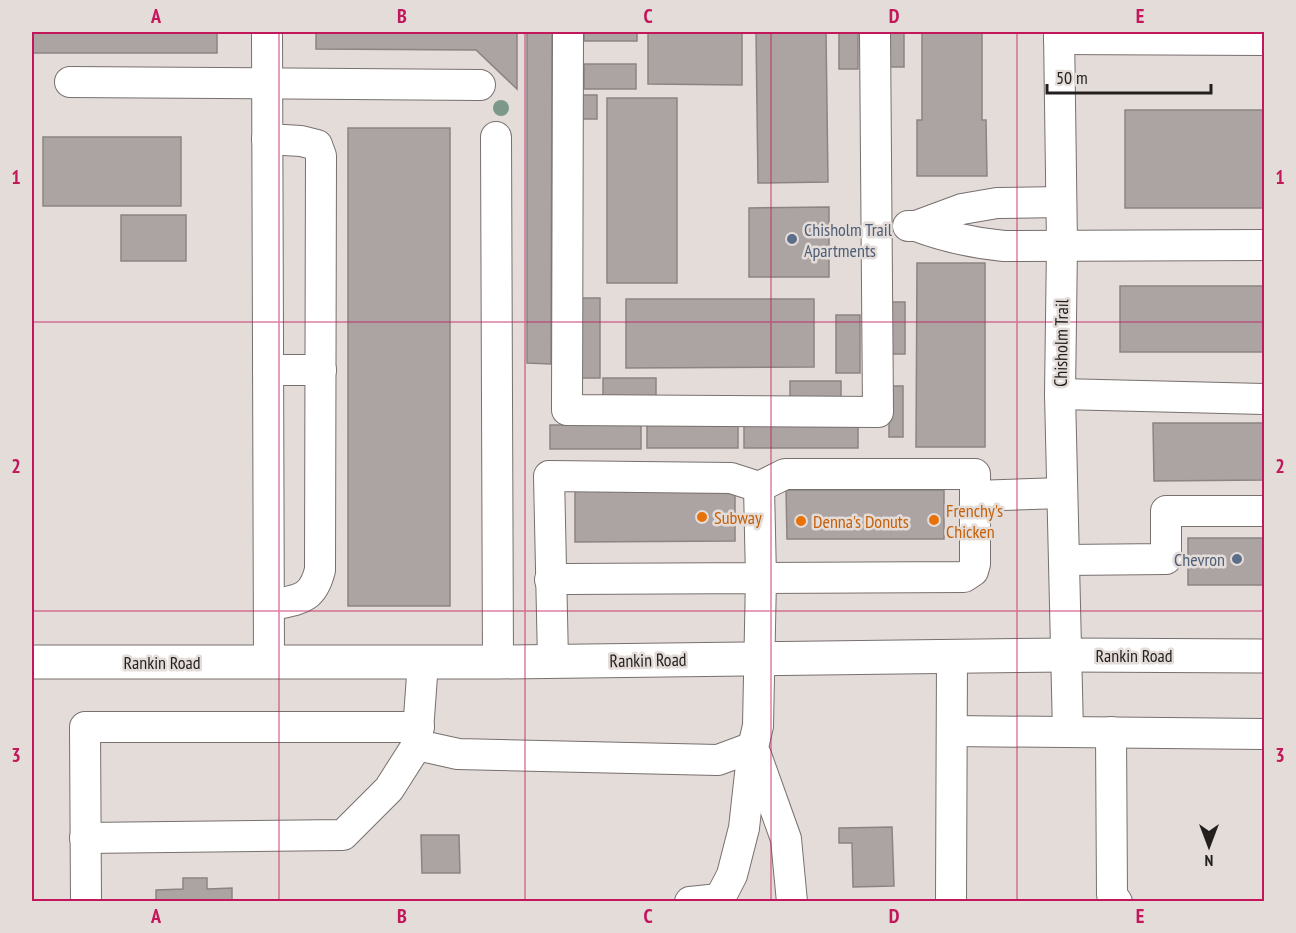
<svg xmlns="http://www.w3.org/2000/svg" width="1296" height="933" font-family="'PT Sans Narrow',sans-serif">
	<rect width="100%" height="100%" fill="#e4dcd9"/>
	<g fill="#aba4a2" stroke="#8b8482" stroke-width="1.5">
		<rect x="32" y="32" width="185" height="21"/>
		<polygon points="316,32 517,32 517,89 476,50 316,49"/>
		<polygon points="527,32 552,32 551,364 527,363"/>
		<rect x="584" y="32" width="53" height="9"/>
		<polygon points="648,32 742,32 742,85 648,84"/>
		<polygon points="756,32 826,32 828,182 758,183"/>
		<rect x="839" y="32" width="19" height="37"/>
		<rect x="886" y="32" width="18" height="35"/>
		<polygon points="922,32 982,32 982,120 986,120 987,176 917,176 917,120 922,120"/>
		<rect x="584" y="64" width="52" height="25"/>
		<rect x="581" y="95" width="16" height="24"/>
		<rect x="607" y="98" width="70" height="185"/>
		<rect x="1125" y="110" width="139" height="98"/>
		<rect x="348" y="128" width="102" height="478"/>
		<rect x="43" y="137" width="138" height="69"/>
		<polygon points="829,207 829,277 749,277 749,208"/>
		<rect x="121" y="215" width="65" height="46"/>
		<polygon points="917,263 985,263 985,447 916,447"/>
		<rect x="1120" y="286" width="144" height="66"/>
		<rect x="577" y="298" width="23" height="80"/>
		<polygon points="626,299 814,299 814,367 626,368"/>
		<rect x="887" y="302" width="18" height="52"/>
		<rect x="836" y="315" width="24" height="58"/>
		<rect x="603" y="378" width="53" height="19"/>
		<rect x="790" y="381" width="51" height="16"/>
		<rect x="889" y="386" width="14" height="51"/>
		<polygon points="1153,423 1264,423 1264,480 1154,481"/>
		<rect x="550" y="425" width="91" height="24"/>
		<rect x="647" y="425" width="91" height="23"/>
		<rect x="744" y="425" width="114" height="23"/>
		<polygon points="575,490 735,490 735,541 575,542"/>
		<polygon points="786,490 944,490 944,539 787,539"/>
		<rect x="1188" y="538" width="76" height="47"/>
		<polygon points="892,827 894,886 853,887 852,843 839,843 839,828"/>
		<polygon points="421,835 459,835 460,873 422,873"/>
		<polygon points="183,878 207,878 207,889 232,888 232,902 156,902 156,890 183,889"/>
	</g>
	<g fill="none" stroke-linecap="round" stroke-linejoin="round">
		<g stroke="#77706e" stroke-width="32">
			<g id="minor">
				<polyline points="267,32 269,662"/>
				<polyline points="568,32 567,410 878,412 875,32"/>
				<polyline points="1059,32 1062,245 1060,394 1068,732"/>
				<polyline points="1059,39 1264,40"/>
				<polyline points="70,82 480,85"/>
				<polyline points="496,137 498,662"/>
				<path d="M 267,139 L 301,141 L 317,145 L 321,156 L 320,570 C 312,602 297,599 269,606"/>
				<polyline points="908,226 916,226 962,209 997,203 1061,202"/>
				<path d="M 916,226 C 945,237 973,243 1004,246 L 1264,245"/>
				<polyline points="268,370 321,370"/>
				<polyline points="1060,394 1264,399"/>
				<polyline points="975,496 1062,493"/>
				<polyline points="1064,560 1166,559 1166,511 1264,511"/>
				<polyline points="550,580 565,579 964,577 973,571 975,564 975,474 785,474 759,487 761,578 758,726 753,747 744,828 732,875 718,902"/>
				<polyline points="553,661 549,476 731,478 759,487"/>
				<polyline points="423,662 417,745 458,754 718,760 753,747"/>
				<polyline points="952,731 1264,734"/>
				<polyline points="1111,732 1112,895 1117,902"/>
				<polyline points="756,755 786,839 792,902"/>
				<polyline points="85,838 343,835 389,789 417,745"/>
				<polyline points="86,902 85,727 419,727"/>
				<polyline points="690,902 719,899"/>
				<polyline points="951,902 952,657"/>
			</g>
		</g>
		<g stroke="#77706e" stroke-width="35">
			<polyline id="major" points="32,662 498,662 1066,655 1264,656"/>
		</g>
		<use href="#minor" stroke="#fff" stroke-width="30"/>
		<use href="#major" stroke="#fff" stroke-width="33"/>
	</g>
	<circle fill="#7b988a" cx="501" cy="108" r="8"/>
	<path fill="none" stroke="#c2185b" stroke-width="1.5" stroke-opacity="0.55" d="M 279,32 L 279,902M 525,32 L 525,902M 771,32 L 771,902M 1017,32 L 1017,902M 32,322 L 1264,322M 32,611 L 1264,611"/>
	<g fill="#5c6f8a" stroke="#e4dcd9" stroke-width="2">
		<circle cx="792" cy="239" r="6"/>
		<circle cx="1237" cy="559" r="6"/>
	</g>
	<g fill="#e8710a" stroke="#e4dcd9" stroke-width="2">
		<circle cx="702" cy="517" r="6"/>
		<circle cx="934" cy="520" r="6"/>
		<circle cx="801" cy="521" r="6"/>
	</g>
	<g text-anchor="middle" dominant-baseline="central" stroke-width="5" stroke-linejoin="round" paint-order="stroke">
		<g font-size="18" fill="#4e5e75" stroke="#e4dcd9" text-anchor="start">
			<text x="804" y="229">Chisholm Trail<tspan x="804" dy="21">Apartments</tspan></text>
			<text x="1225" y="559" text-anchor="end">Chevron</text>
		</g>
		<g font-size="18" fill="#221f1e" stroke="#e4dcd9">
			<text transform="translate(1061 343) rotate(-89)">Chisholm Trail</text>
			<text x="1134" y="655">Rankin Road</text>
			<text transform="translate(648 660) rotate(-1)">Rankin Road</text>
			<text x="162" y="662">Rankin Road</text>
		</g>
		<g font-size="18" fill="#c56008" stroke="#e4dcd9" text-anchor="start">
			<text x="946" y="510">Frenchy's<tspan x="946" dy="21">Chicken</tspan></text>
			<text x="714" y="517">Subway</text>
			<text x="813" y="521">Denna's Donuts</text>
		</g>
	</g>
	<rect width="1296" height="933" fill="none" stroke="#e4dcd9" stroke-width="66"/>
	<g transform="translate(1209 846) rotate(180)" stroke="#e4dcd9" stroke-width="4.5" paint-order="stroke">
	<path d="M0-4.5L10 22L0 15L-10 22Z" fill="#221f1e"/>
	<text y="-9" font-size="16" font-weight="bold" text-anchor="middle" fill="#221f1e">N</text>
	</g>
	<path d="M1047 84v9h164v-9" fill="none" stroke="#221f1e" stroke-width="3"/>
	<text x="1056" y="84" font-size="18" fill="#221f1e" stroke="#e4dcd9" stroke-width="4.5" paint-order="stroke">50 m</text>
	<rect x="33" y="33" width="1230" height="867" fill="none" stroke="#c2185b" stroke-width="2"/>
	<g font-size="20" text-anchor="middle" font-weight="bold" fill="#c2185b">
		<text x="156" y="23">A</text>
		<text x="402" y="23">B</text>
		<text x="648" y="23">C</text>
		<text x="894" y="23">D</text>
		<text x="1140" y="23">E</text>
		<text x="16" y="184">1</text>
		<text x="1280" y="184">1</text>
		<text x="16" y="473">2</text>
		<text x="1280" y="473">2</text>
		<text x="16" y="762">3</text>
		<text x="1280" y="762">3</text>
		<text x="156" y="923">A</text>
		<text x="402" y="923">B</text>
		<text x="648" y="923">C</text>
		<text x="894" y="923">D</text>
		<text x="1140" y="923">E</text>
	</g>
</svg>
